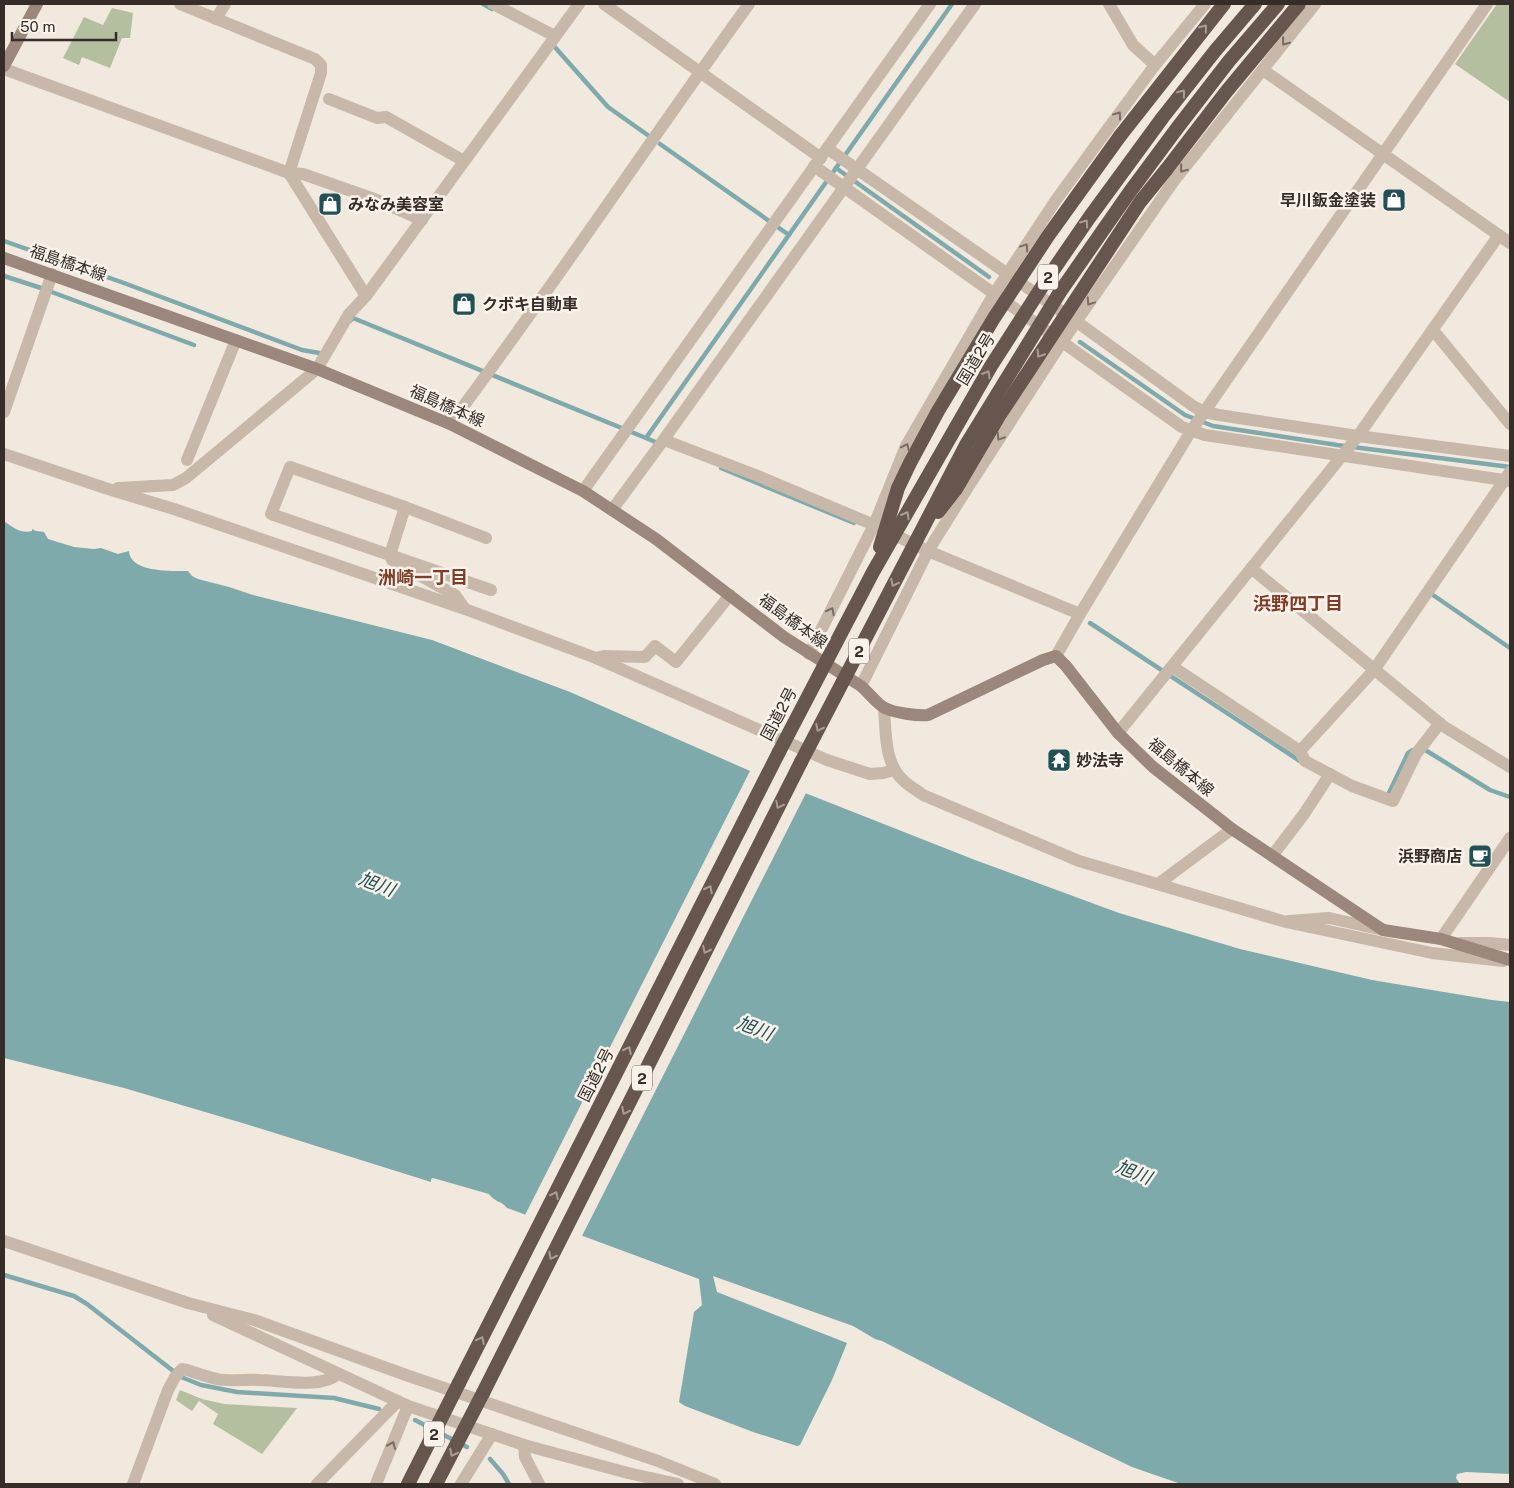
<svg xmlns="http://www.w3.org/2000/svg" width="1514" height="1488" font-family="'Public Sans','Noto Sans JP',sans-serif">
	<rect width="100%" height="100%" fill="#f1e8de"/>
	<g fill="#b4bf9f">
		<polygon points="1497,4 1510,4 1510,102 1455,64"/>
		<polygon points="112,8 133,13 130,38 122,38 110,68 82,57 79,65 63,58 84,17 103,25"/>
		<polygon points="180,1390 202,1399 224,1404 297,1408 262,1454 213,1424 218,1414 199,1401 192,1411 176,1400"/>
	</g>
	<path fill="#7faaac" d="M 4,521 C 12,527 21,534 32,531 L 32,529 L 36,531 L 44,532 L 48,539 L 74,547 L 94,549 L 101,548 L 118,554 L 129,551 C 130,573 173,571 188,571 L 192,576 L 198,579 L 229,587 L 253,595 L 432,640 L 570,692 L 757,774 L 975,860 L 1119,913 L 1240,949 L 1372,980 L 1492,1000 L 1510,1002 L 1510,1474 L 1466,1472 L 1457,1474 L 1456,1478 L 1460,1484 L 1464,1484 L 1178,1483 L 1132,1467 L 1057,1431 L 882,1341 L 875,1339 L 853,1326 L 713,1276 L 717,1292 L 847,1343 L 832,1380 L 800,1445 L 797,1446 L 753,1432 L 685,1406 L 679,1402 L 694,1312 L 702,1305 L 699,1279 L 507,1208 C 502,1201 494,1202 489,1194 L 433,1178 L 431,1179 L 431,1182 L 249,1125 L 124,1088 L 4,1058 Z"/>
	<polygon fill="#f1e8de" points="751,769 807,791 581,1238 524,1217"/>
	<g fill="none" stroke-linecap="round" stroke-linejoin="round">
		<g stroke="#7faaac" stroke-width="4.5">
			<polyline points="483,4 492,9"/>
			<polyline points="952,4 836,168 989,277"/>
			<polyline points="553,45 608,107 649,136"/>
			<polyline points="660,144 789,235"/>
			<polyline points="4,241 124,283 302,350 325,354"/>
			<polyline points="4,276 41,288 194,345"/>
			<polyline points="350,321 353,318 646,438 836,168"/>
			<polyline points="1080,342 1185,415 1213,426 1337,445 1510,467"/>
			<polyline points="646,438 660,444"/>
			<polyline points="721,468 854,523"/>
			<polyline points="1433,595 1510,648"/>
			<polyline points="1090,623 1300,761"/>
			<polyline points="1422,748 1490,790 1510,797"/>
			<polyline points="1387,797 1408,753 1413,750"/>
			<polyline points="4,1275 74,1296 87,1304 181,1377 201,1385 237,1392 334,1398 379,1409"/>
			<polyline points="415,1420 467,1447"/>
			<polyline points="490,1459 503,1474 509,1484"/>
		</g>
		<g stroke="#c8b8aa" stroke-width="12">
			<polyline points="180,4 315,59 321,65 321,73 289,173 366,296"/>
			<polyline points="493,4 555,36"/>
			<polyline points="604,4 821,158"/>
			<polyline points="1109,4 1133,45 1155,65"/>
			<polyline points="216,19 225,4"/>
			<polyline points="4,69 289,173 303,174 377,200 422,220"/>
			<polyline points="1263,70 1510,243"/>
			<polyline points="329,99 377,118 386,117 464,161"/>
			<polyline points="828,149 1084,327 1193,406 1204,412 1219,415 1358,436 1510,456"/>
			<polyline points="814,166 1182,427 1205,435 1510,481"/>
			<polyline points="1433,330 1510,424"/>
			<polyline points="4,412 52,274"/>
			<path d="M 450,424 C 554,286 648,143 749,4"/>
			<polyline points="664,440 758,476 874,525 928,551 1080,614"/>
			<polyline points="4,454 108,489 174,509 465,609 596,658 827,760 870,774 883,773 894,770"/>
			<polyline points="187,460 236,340"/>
			<polyline points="118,488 173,485 186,478 317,369 349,314 366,296 579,4"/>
			<polyline points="583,491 930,4"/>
			<polyline points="405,507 390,555 392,560 455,595 465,609"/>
			<polyline points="612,510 662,442 975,4"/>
			<polyline points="486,538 405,507 290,467 271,514 491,590"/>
			<polyline points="1251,568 1443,726 1510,767"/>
			<polyline points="809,654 874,525 906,446 994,294 1056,200 1107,130 1155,65 1205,4"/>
			<polyline points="1056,656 1080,614 1191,431 1487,4"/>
			<polyline points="596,658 604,656 645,657 655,646 676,662 730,595"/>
			<polyline points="1173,667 1300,751 1374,670 1510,472"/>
			<polyline points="861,686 928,551 968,487 1062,342 1173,182 1315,4"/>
			<polyline points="1118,733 1358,436 1499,235"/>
			<polyline points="1300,751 1305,761 1352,786 1393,801 1416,754 1440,723"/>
			<polyline points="1272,856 1304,814 1330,774"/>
			<polyline points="1158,884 1232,829"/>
			<polyline points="1289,921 1329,918 1383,930"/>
			<polyline points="1441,939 1510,838"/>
			<polyline points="1460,943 1490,943 1510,945"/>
			<polyline points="4,1241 188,1303 254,1320 406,1375 658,1461 715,1484"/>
			<polyline points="213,1315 408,1406 524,1445 628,1473 678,1484"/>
			<polyline points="524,1445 525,1457 539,1484"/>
			<path d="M 133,1484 L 168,1390 L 175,1377 L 182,1369 L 187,1370 C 197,1373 207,1377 217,1379 C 230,1382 245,1379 259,1380 C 280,1380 322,1389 338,1374"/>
			<polyline points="317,1484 398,1401"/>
			<polyline points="376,1484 408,1406"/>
			<polyline points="461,1484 492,1434"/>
		</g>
		<path stroke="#c8b8aa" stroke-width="12" d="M 884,708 C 886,732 884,764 904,781 C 910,787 917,790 923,795 L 1079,861 L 1286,922 L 1432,953 L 1503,961"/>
		<g stroke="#9b877c" stroke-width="12">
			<polyline points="4,66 37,4"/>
			<path d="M 4,258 L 317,369 L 450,424 L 583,491 L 656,539 L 784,637 L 861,686 C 868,692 879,706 885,708 C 895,713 917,716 928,715 L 1043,660 L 1056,656 L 1066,666 L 1118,733 L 1153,767 L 1232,829 L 1383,930 L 1441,939 L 1510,960"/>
		</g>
		<g stroke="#66564e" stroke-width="14">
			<polyline points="1120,136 1224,4"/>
			<polyline points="1166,170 1226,92 1299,4"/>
			<polyline points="459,1383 779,752"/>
			<polyline points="483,1393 801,762"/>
		</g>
		<g stroke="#66564e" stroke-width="14">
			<polyline points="938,512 956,489 999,416 1140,202 1166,170"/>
			<polyline points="880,547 898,488 910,463 938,411 994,318 1048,236 1120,136"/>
			<polyline points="779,752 873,572 991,366 1045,282 1089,218 1163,117 1215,51 1255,4"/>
			<polyline points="801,762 966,445 1060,292 1129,193 1178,127 1229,61 1278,4"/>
			<polyline points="408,1484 459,1383"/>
			<polyline points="436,1484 483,1393"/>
		</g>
	</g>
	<defs><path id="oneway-chevron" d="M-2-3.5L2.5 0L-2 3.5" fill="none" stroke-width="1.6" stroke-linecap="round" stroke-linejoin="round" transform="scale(1.25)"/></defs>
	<g stroke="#a89c94">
		<use href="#oneway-chevron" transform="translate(1204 28) rotate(-51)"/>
		<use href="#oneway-chevron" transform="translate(1182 93) rotate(-52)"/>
		<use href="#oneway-chevron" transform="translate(1085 223) rotate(-55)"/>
		<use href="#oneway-chevron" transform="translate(1040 354) rotate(123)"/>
		<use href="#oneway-chevron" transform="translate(987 374) rotate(-60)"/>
		<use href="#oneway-chevron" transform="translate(906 515) rotate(-60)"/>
		<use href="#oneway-chevron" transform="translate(894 583) rotate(117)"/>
		<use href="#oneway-chevron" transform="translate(819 728) rotate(117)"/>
		<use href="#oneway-chevron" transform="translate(779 805) rotate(117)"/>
		<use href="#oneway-chevron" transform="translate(709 889) rotate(-63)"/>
		<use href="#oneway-chevron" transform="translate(706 950) rotate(117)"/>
		<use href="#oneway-chevron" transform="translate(628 1050) rotate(-63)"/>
		<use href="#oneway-chevron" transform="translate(625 1111) rotate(117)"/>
		<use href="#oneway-chevron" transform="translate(555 1195) rotate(-63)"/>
		<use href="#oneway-chevron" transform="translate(552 1256) rotate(117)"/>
		<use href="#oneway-chevron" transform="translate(481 1340) rotate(-63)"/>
		<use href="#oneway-chevron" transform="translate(453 1453) rotate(117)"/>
	</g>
	<g stroke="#786c63">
		<use href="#oneway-chevron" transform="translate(1285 42) rotate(128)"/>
		<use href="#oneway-chevron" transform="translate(1118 115) rotate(-54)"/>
		<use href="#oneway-chevron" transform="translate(1183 169) rotate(129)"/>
		<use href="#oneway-chevron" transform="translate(1025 247) rotate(-56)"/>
		<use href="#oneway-chevron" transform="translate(1090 302) rotate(124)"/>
		<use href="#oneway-chevron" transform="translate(1000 437) rotate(123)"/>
		<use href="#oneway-chevron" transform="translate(906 447) rotate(-65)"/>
		<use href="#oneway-chevron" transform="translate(831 611) rotate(-63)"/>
		<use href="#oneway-chevron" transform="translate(392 1445) rotate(-68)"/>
	</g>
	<defs>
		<g id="shop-square" transform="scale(1.25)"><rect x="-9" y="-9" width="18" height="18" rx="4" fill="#225155" stroke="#f8f2ea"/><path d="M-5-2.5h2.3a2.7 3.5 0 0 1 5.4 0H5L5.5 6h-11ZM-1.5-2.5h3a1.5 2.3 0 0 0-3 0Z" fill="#fff"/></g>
		<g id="temple-square" transform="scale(1.25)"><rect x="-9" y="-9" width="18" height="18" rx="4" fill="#225155" stroke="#f8f2ea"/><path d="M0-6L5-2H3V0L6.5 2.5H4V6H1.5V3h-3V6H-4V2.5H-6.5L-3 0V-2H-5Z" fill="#fff"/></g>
		<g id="cafe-square" transform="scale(1.25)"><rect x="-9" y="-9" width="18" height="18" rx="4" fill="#225155" stroke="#f8f2ea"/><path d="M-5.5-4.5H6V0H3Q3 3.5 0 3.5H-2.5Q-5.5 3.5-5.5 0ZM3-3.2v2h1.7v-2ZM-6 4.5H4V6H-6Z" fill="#fff"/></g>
	</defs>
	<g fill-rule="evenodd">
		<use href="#shop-square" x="1394" y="200"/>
		<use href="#shop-square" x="330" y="204"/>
		<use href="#shop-square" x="464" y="304"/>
		<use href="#temple-square" x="1059" y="760"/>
		<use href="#cafe-square" x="1480" y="856"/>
	</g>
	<g text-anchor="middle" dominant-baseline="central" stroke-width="5" stroke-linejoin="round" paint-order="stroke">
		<g fill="#f8f2ea" stroke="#706863" stroke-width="1">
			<rect x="1038" y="264.5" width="20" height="25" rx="4"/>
			<rect x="849" y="638.5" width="20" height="25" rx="4"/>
			<rect x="632" y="1065.5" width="20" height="25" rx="4"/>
			<rect x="424" y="1421.5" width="20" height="25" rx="4"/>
		</g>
		<g font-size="15" font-weight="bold" fill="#362d29">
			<text x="1048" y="277">2</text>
			<text x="859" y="651">2</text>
			<text x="642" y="1078">2</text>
			<text x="434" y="1434">2</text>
		</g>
		<g font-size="16" font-weight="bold" fill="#362d29" stroke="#f8f2ea" text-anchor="start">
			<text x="1376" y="200" text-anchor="end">早川鈑金塗装</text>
			<text x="348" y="204">みなみ美容室</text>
			<text x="482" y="304">クボキ自動車</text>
			<text x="1076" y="760">妙法寺</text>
			<text x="1462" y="856" text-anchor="end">浜野商店</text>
		</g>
		<g font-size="16" fill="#362d29" stroke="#f8f2ea">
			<text transform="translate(68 263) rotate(19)">福島橋本線</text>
			<text transform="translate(976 359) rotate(-59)">国道2号</text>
			<text transform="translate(447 406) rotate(24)">福島橋本線</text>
			<text transform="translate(793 621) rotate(36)">福島橋本線</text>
			<text transform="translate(779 714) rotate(-62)">国道2号</text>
			<text transform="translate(1181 767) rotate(40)">福島橋本線</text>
			<text transform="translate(596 1075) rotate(-63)">国道2号</text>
		</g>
		<g font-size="18" font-weight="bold" fill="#7f3d28" stroke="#f8f2ea">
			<text x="423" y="577">洲崎一丁目</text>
			<text x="1298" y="603">浜野四丁目</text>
		</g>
		<g font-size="18" font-style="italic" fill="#225155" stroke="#f8f2ea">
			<text transform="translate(377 884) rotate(21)">旭川</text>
			<text transform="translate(755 1028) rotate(21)">旭川</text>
			<text transform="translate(1134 1172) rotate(21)">旭川</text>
		</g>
	</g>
	<rect width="1514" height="1488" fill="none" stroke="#362d29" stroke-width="10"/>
	<path d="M12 32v8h104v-8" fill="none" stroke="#362d29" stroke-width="2.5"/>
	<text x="20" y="32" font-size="15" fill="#362d29" stroke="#f8f2ea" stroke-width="4" paint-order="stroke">50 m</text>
</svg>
